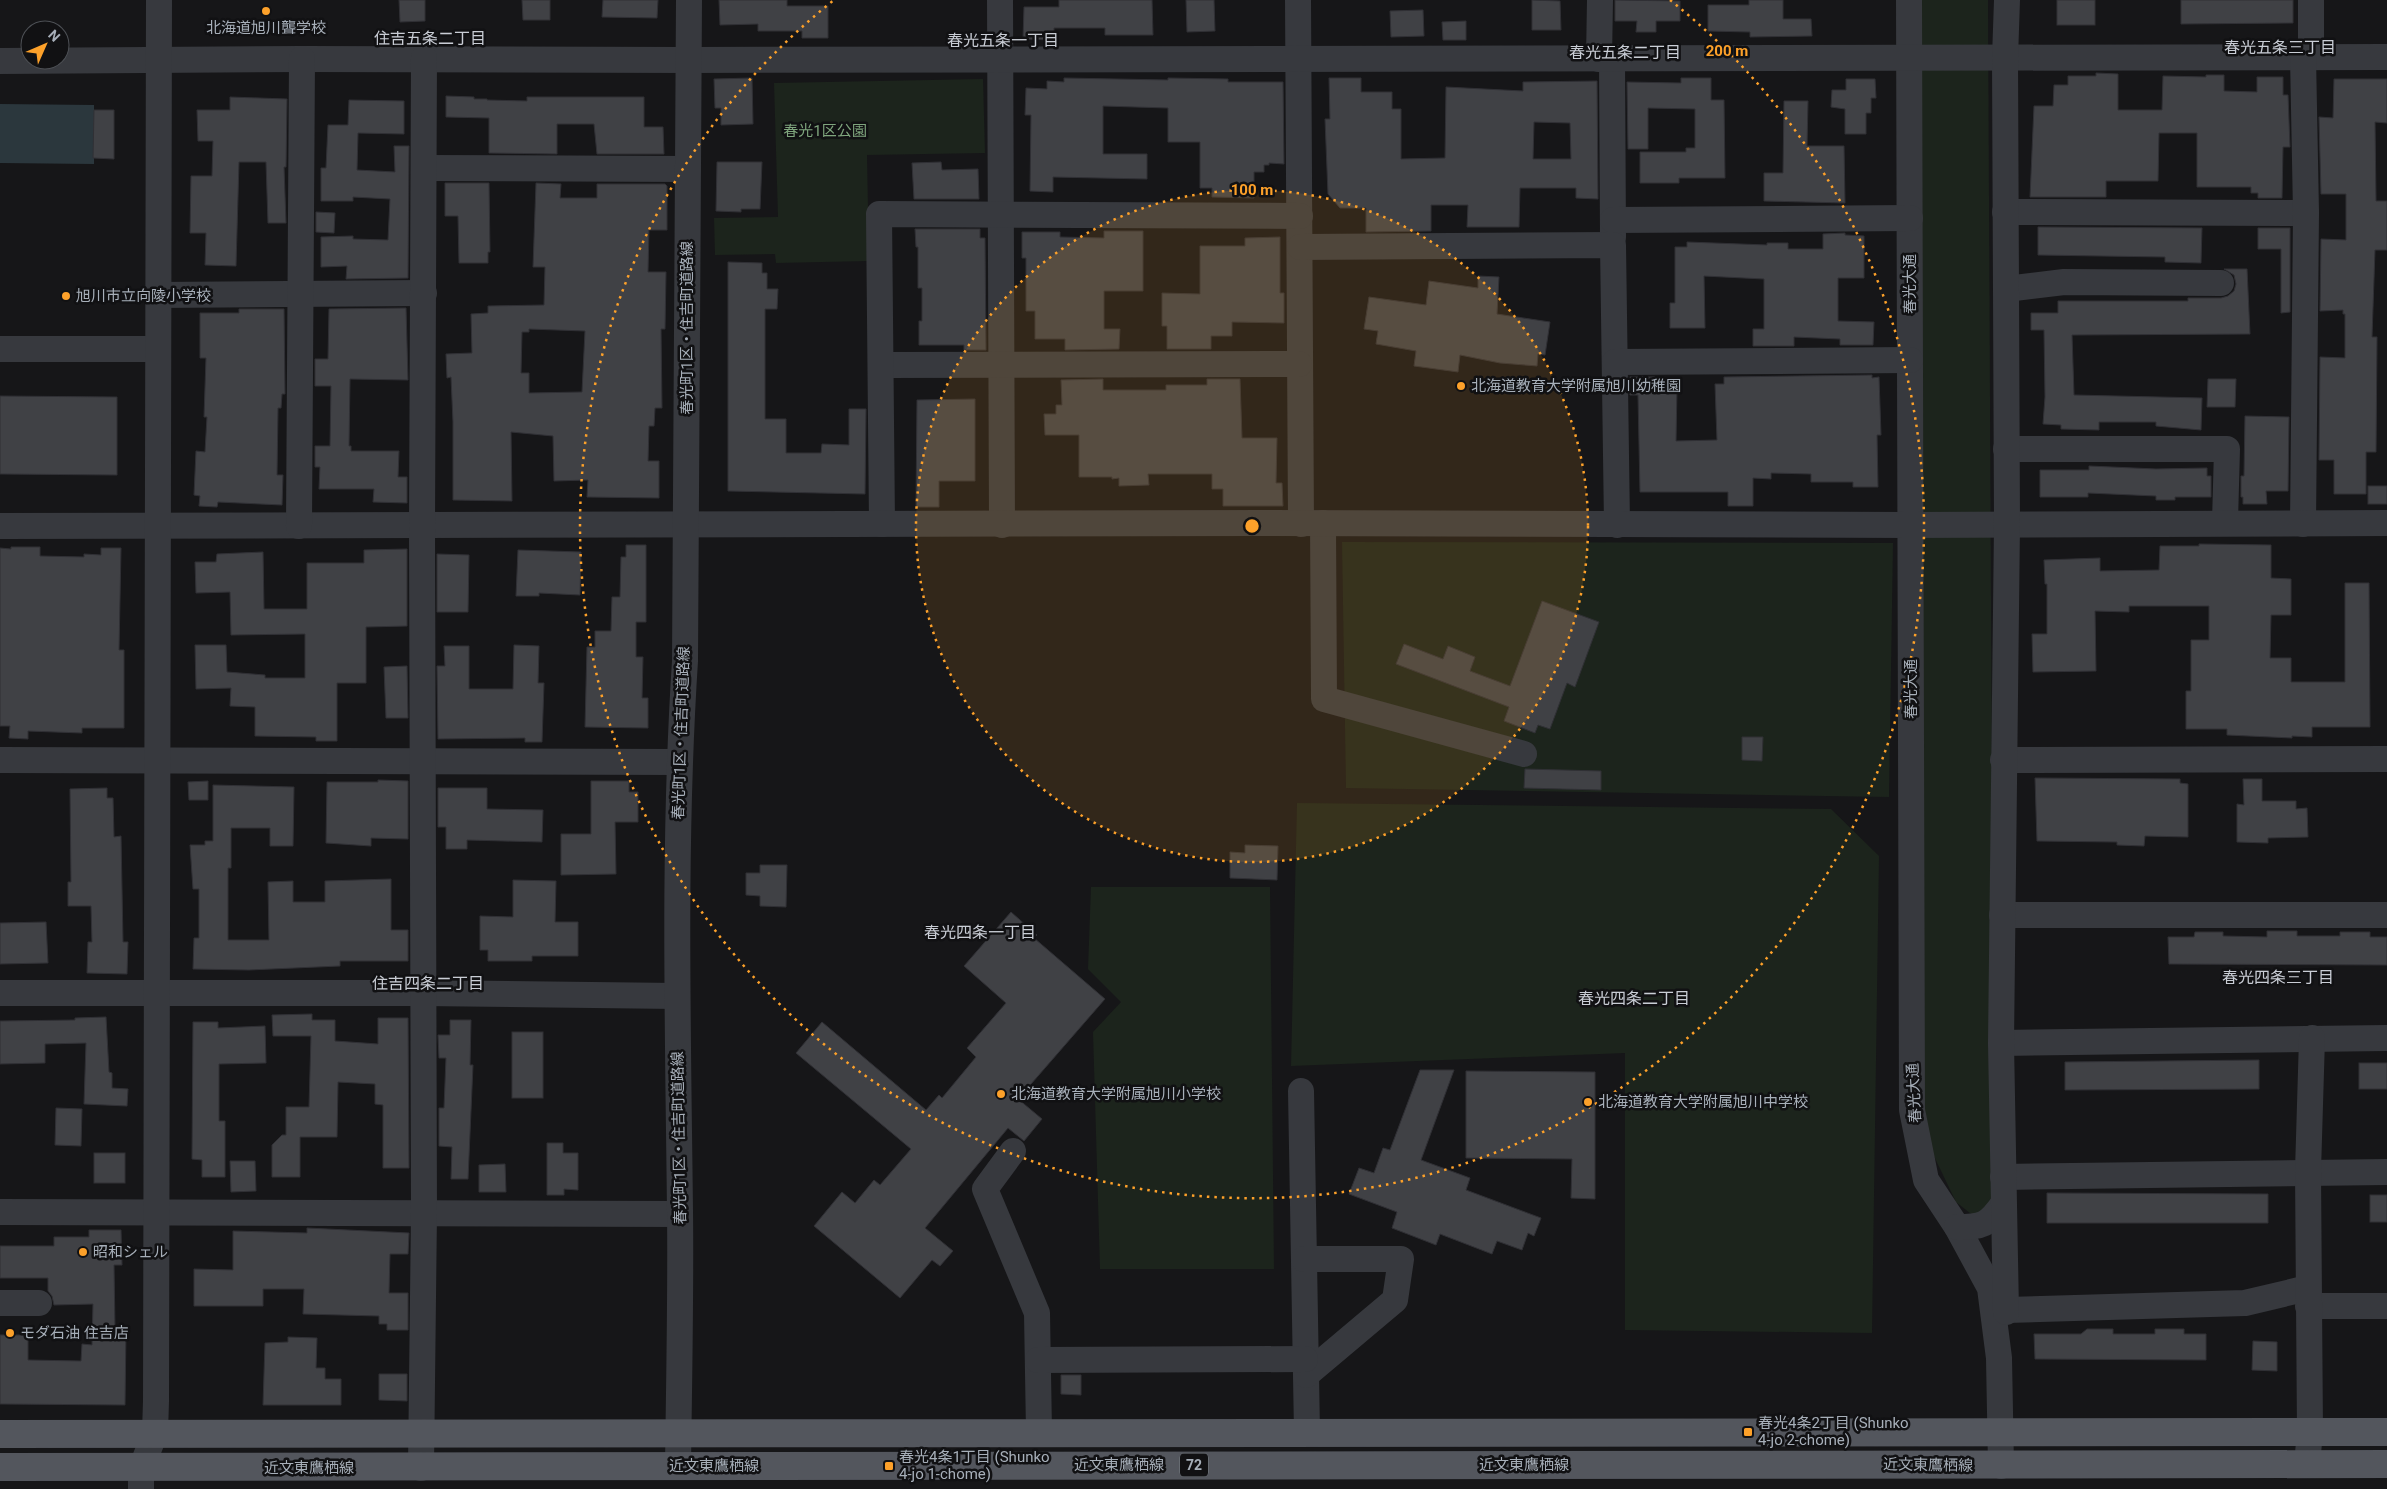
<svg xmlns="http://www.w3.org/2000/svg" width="2387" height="1489" font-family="Roboto,'Noto Sans JP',sans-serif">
	<rect width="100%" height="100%" fill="#161618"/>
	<g fill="#1c241c">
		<polygon points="1920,0 1988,0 1994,1202 1975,1217 1956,1202 1932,1152 1922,1093"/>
		<polygon points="983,79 985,153 867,155 869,261 776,263 775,254 715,255 714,218 778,217 774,83"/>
		<polygon points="1342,542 1893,543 1889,797 1346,788"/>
		<polygon points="1297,803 1831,809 1879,856 1872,1333 1625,1330 1625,1053 1291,1066"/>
		<polygon points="1091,887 1270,887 1274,1269 1100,1269 1093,1032 1121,1002 1088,969"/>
	</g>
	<polygon fill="#2b373d" points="0,104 94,105 94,164 0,163"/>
	<g fill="#404145" stroke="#303035" fill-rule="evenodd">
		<polygon points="399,0 425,0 425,21 400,22"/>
		<polygon points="522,0 550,0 550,20 523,20"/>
		<polygon points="603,0 658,0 657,18 602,17"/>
		<polygon points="719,0 787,0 787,6 828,6 828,38 802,38 802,31 758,31 758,24 720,25"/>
		<polygon points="1059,0 1152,0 1153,35 1105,35 1105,28 1054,28 1054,40 1023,39 1024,7 1059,7"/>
		<polygon points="1186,0 1214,0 1215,31 1187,32"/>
		<polygon points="1532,0 1560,1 1561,30 1532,30"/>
		<polygon points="1615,0 1680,1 1680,21 1656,21 1656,32 1636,32 1637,21 1615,21"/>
		<polygon points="1749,0 1783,0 1783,19 1811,19 1812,36 1750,37 1750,32 1708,31 1708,5 1749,5"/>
		<rect x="2057" y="0" width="38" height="25"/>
		<polygon points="2181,0 2293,0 2293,23 2181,24"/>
		<polygon points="1423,10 1424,36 1391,37 1390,11"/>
		<polygon points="1466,21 1466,40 1443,40 1442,22"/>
		<polygon points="2096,73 2118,74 2118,110 2162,110 2163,76 2206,77 2206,75 2224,75 2224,91 2257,92 2257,77 2283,77 2283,95 2288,95 2290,147 2283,147 2282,198 2258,198 2258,193 2251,193 2251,187 2197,187 2197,133 2159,133 2158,181 2106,181 2106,197 2030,197 2034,106 2053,106 2054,85 2068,85 2068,76 2096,76"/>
		<polygon points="752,78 753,124 721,125 721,108 715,108 714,79"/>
		<polygon points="1064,78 1168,80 1168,78 1228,79 1228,82 1283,82 1284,164 1269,163 1269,165 1264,165 1264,172 1254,172 1254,198 1212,197 1212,188 1200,188 1200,142 1168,142 1168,108 1103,106 1103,154 1147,154 1147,179 1053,177 1053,192 1030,191 1031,115 1025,115 1026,88 1047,89 1047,81 1064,82"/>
		<path d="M 1329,78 L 1361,78 L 1361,92 L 1392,92 L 1392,109 L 1401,109 L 1401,159 L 1445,158 L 1446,87 L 1523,91 L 1523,82 L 1597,81 L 1598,199 L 1576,198 L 1576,188 L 1520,188 L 1519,227 L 1467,227 L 1468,205 L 1431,205 L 1431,231 L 1366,232 L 1366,208 L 1340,208 L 1328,194 L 1325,119 L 1330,119 ZM 1534,122 L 1570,123 L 1571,159 L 1533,159 Z"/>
		<polygon points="1681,78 1711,78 1711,100 1724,100 1725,178 1679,178 1679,183 1640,183 1640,152 1686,152 1686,148 1695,148 1695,109 1648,108 1648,149 1628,149 1627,82 1681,83"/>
		<polygon points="1846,79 1875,79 1876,98 1871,98 1871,113 1866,113 1866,134 1845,134 1845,109 1831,107 1832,90 1846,90"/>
		<polygon points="2334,79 2387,79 2387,123 2375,122 2376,201 2387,201 2387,250 2375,250 2372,337 2377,337 2376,452 2366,452 2366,494 2334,494 2334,460 2319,460 2320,357 2345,358 2345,314 2343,314 2343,310 2320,311 2321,239 2346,240 2346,194 2321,194 2319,117 2333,118"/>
		<polygon points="446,96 474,97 474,99 487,99 487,100 527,101 527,97 644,97 644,127 663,127 664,154 597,154 594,124 557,124 557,154 489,153 489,118 446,117"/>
		<polygon points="230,97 287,99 286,167 284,167 286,223 268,223 266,162 239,162 236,266 205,265 206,233 190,233 191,176 212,176 213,141 198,141 197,110 230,110"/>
		<polygon points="349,100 404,101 404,134 358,133 357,170 395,172 394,146 409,146 408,278 346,279 347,266 321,267 321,237 353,236 353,239 388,240 390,199 353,197 353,201 321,201 321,168 326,168 328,125 348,125"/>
		<polygon points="1784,101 1808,101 1807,146 1844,146 1845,203 1764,201 1764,173 1783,173"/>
		<polygon points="94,110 114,110 114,159 93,158"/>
		<polygon points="717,162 762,162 760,209 741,209 741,212 716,211"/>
		<polygon points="941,162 942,170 978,169 979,199 914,199 912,163"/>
		<polygon points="445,183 489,183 490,252 488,252 488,263 459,263 458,216 445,216"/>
		<path d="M 536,183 L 561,184 L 560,198 L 597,198 L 597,184 L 665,184 L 667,186 L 667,230 L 649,230 L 648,272 L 666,272 L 665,329 L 661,329 L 662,408 L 655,408 L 654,426 L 649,426 L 648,461 L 659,461 L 659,498 L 587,497 L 588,480 L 554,481 L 553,436 L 511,432 L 512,501 L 453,500 L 453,422 L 451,377 L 447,378 L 446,354 L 472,353 L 471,314 L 488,313 L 488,306 L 544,305 L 545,267 L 533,267 ZM 529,329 L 585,331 L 582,392 L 529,393 L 529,373 L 521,373 L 522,332 L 529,332 Z"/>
		<polygon points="316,212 335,213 334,233 316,232"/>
		<polygon points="2038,227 2202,228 2201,263 2165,262 2165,257 2038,255"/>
		<polygon points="2258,228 2290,228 2290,312 2281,313 2281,249 2258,249"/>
		<polygon points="915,229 980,229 980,238 985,238 986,350 964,350 964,345 919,345 919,321 922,321 922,288 918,288 918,247 916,247"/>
		<polygon points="1104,231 1143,231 1143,291 1104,291 1104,329 1120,329 1119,349 1065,350 1065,339 1035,339 1035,311 1026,311 1026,258 1022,258 1022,232 1060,232 1060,237 1104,238"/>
		<polygon points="1845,233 1845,235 1864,236 1864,278 1838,278 1838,321 1874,322 1873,345 1840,345 1840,339 1794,337 1794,346 1753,346 1753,329 1764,329 1764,279 1704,276 1705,328 1670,328 1670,303 1675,303 1675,247 1687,247 1687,242 1767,245 1767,243 1788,243 1788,249 1823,249 1823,234"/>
		<polygon points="1280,237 1280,293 1284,293 1284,323 1232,322 1232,336 1211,336 1211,349 1167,349 1167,326 1162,326 1162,293 1200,294 1200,246 1245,246 1245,238"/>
		<polygon points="728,262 762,263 762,273 767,273 767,289 778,289 777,309 765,309 765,419 786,419 786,453 821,453 822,444 849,445 849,409 866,409 865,494 728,491"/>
		<polygon points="2224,269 2247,269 2250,334 2072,335 2074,395 2202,398 2201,430 2156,426 2156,422 2099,422 2099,430 2061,429 2061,425 2043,424 2045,397 2044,330 2031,330 2031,313 2058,313 2058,301 2188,301 2188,298 2221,298 2228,296 2234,291 2236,284 2234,275"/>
		<polygon points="1478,276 1499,277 1497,314 1550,322 1545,355 1538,354 1537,366 1500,363 1460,355 1458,372 1414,366 1416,351 1376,344 1378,331 1364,329 1369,297 1426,305 1429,281 1478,288"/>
		<polygon points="406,308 408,380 350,379 349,446 351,446 351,451 399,451 398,477 407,477 407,503 373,502 374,489 319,489 320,467 315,467 315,446 330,446 331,386 315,386 315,359 328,359 329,309"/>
		<polygon points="239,309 284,309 285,394 282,394 281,408 278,408 277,475 283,475 282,505 218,502 217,507 199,506 200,496 194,495 196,451 205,452 207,417 204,417 206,358 200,358 200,313 239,313"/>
		<polygon points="1872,375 1872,378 1879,377 1881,435 1877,435 1878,487 1853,487 1853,482 1811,482 1811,474 1771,473 1771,479 1753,478 1753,506 1728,506 1728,492 1640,492 1638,395 1630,395 1630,377 1655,377 1655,385 1677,386 1676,441 1717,440 1715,384 1724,384 1724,377"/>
		<polygon points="1103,379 1103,390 1166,390 1166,385 1207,385 1207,379 1240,379 1242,438 1277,438 1276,483 1282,483 1283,506 1223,506 1223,489 1212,489 1212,474 1148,474 1149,485 1119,486 1119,478 1112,479 1112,477 1079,477 1079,435 1045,435 1044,414 1056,414 1056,405 1062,405 1061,380"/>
		<polygon points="2208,379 2236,379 2235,407 2207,407"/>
		<polygon points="0,396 117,397 117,475 0,474"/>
		<polygon points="975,399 975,481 939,481 939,507 916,507 917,400"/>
		<polygon points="2245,416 2289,417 2288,491 2266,491 2267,504 2243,504 2243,497 2241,497 2241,476 2244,476"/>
		<polygon points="2089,466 2156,469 2207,468 2207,476 2211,476 2211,497 2175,497 2175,500 2156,500 2156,496 2088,493 2088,497 2040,497 2040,470 2089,470"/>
		<rect x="2368" y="486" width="19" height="18"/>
		<polygon points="2199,544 2271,545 2271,578 2291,579 2291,615 2271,615 2270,658 2291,658 2291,682 2345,682 2345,583 2369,583 2370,727 2312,727 2312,737 2292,736 2292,738 2227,735 2227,729 2186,729 2186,691 2191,691 2191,640 2209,640 2209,606 2129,606 2129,612 2095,611 2096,671 2033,672 2032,634 2047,634 2047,584 2045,584 2044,560 2100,558 2100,571 2159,570 2160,546 2199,546"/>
		<polygon points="626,545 646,545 646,622 636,622 636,657 643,657 642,698 648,698 648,728 585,727 587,647 595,647 595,631 611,631 612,597 620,597 621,557 626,557"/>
		<polygon points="11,547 40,547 40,556 84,557 84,554 101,555 101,548 121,548 119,650 124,650 124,728 82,728 82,733 28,731 28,739 9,738 10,726 0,726 0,548 11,549"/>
		<polygon points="407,549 407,626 366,627 366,683 337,683 337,741 316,741 316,737 255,736 255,707 230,706 231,688 196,689 195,645 226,645 227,672 265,675 265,678 305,678 305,634 231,635 230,592 196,593 195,562 216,562 217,554 263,552 264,609 307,609 307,563 364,563 364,550"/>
		<polygon points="518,550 581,552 580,595 539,593 539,596 516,596"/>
		<polygon points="437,554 469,555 468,612 437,612"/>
		<polygon points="1542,601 1599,622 1575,687 1567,683 1550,729 1538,725 1535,733 1504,721 1509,707 1396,664 1404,644 1443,659 1448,646 1475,657 1470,671 1510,686"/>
		<polygon points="514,645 539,646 538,683 544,683 542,742 525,742 525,738 438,739 437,666 445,666 444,646 469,646 469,689 513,689"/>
		<polygon points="407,666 408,718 386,718 384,667"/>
		<polygon points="1742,737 1763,737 1762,761 1742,760"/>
		<polygon points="1525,769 1601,771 1601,790 1524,788"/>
		<polygon points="2035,778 2180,779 2180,783 2188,784 2188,837 2145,836 2144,846 2117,845 2117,842 2037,841"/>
		<polygon points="2243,779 2262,779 2262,801 2296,801 2296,809 2307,808 2308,837 2268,838 2268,843 2237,842 2237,804 2244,805"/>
		<polygon points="378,780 408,781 408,839 371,838 371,846 326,843 327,782 378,782"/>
		<polygon points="208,781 208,800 189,800 188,782"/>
		<polygon points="591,781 629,781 629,792 638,792 638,822 615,822 616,874 561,875 561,834 591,834"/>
		<polygon points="213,785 294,787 293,846 270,846 270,828 231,828 231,868 228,868 228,940 269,940 268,882 293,881 293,902 325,902 325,881 391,879 391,930 408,930 408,961 340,961 340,966 249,970 193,969 194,938 199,938 199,889 193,889 190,845 205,845 205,841 213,841"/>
		<polygon points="107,788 107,798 113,798 114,837 121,836 123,942 128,942 127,974 87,973 88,942 92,942 91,906 68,906 68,882 71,882 70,789"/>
		<polygon points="438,788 487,788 487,809 543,810 542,842 467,840 467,849 446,849 446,827 438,827"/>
		<polygon points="1245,845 1278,846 1277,880 1230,878 1230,852 1245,853"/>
		<polygon points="760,865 787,865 786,907 760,906 760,896 746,895 746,873 760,873"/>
		<polygon points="513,880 556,881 555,922 578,922 578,956 532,956 532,961 488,961 488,950 480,950 480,916 513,917"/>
		<polygon points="1011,912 1037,935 1034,938 1105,999 1018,1099 1042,1119 1024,1141 1008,1128 925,1228 953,1251 940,1266 932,1260 900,1298 814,1226 842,1192 855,1203 874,1180 880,1185 911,1149 796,1053 822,1022 926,1110 939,1095 942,1098 976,1057 967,1048 1006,1003 964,966"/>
		<polygon points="46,922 48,963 0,964 0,923"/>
		<polygon points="2267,931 2297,931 2297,936 2340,936 2340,932 2370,932 2370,937 2387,937 2387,965 2169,964 2168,937 2194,937 2195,932 2223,932 2223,936 2267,937"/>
		<polygon points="312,1014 312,1020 335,1020 335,1041 378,1044 378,1018 408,1018 409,1168 383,1168 383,1105 375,1104 375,1084 338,1082 337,1137 300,1137 300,1177 272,1177 272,1145 282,1135 286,1135 286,1107 309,1107 311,1036 273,1036 272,1015"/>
		<polygon points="106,1017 109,1072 112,1073 112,1088 128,1089 127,1106 84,1104 86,1043 45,1044 45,1063 0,1064 0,1021 75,1020 75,1018"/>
		<polygon points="450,1020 471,1020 470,1065 473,1065 468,1179 451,1179 452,1147 439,1146 439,1108 444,1108 446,1058 439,1058 438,1035 450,1035"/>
		<polygon points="193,1022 218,1022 218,1028 265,1026 266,1063 219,1064 219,1121 225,1121 225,1177 202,1177 202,1160 192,1159"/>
		<rect x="512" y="1032" width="31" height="66"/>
		<polygon points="2259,1060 2259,1089 2065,1090 2065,1062"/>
		<rect x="2359" y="1063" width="28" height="26"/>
		<polygon points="1420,1070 1454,1070 1421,1160 1470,1178 1466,1190 1541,1218 1534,1236 1528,1233 1522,1250 1497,1241 1492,1254 1440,1234 1436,1245 1392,1228 1397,1212 1349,1194 1359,1168 1374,1173 1383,1148 1390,1150"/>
		<polygon points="1466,1071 1595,1072 1595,1199 1571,1198 1572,1159 1466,1158"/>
		<polygon points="56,1108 82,1109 81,1146 55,1145"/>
		<polygon points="547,1143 563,1143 563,1153 578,1153 578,1190 564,1189 564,1195 547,1195"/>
		<rect x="94" y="1153" width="31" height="30"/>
		<polygon points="230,1161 255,1161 256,1191 231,1192"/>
		<polygon points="505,1164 506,1192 479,1192 479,1165"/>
		<polygon points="2047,1193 2268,1194 2268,1223 2047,1223"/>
		<rect x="2370" y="1195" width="17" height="27"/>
		<polygon points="307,1228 409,1233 408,1254 390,1254 389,1293 408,1293 408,1330 387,1330 387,1324 379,1324 379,1316 303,1314 304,1289 263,1289 263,1306 194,1306 194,1269 233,1270 233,1231 307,1233"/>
		<polygon points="89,1230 121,1230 122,1265 114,1265 115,1329 126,1329 125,1405 0,1404 0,1335 28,1335 28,1360 81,1361 82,1344 92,1345 93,1304 54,1305 52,1296 48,1291 48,1278 0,1278 0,1246 54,1246 54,1237 89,1237"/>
		<polygon points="2087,1329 2113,1329 2113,1334 2155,1334 2155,1329 2184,1329 2184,1334 2206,1334 2206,1360 2035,1359 2034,1334 2081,1334"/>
		<polygon points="288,1337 317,1338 316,1368 325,1368 325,1379 341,1379 341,1405 263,1405 265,1343 288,1342"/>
		<polygon points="2253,1341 2277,1342 2277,1371 2252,1370"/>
		<polygon points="379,1374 407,1374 407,1401 379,1400"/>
		<polygon points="1061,1375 1081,1375 1081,1395 1061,1394"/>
	</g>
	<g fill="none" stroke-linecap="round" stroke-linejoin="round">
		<g stroke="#37393e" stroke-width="26">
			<polyline points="1000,0 1002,525"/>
			<polyline points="1298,0 1301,524"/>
			<polyline points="1909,0 1912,1110 1926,1180 1957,1227 1990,1288 1999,1358 2001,1466"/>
			<polyline points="2311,57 2311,0"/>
			<polyline points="1599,59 1600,0"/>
			<polyline points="1612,59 1613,237"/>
			<polyline points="0,61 302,59 689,60 2387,57"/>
			<polyline points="424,168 688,169"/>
			<polyline points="2005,212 2306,213"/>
			<polyline points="1613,220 1910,218"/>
			<polyline points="1300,247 1613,245 1617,525"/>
			<polyline points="2006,289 2064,282 2221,283"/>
			<polyline points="157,295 424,293"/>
			<polyline points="0,349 158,349"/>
			<polyline points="1615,362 1910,360"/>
			<polyline points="882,365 1299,364"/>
			<polyline points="2006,449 2227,449 2225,522"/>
			<polyline points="1323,523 1324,699 1524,754"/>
			<polyline points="882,524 879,214 1300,216"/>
			<polyline points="2303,524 2306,213 2303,56"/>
			<polyline points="0,526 1266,523 1911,525 2387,523"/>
			<polyline points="299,526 302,59"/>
			<polyline points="0,760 678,762"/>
			<polyline points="2003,760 2387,759"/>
			<polyline points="2002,915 2387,915"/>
			<polyline points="0,993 422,993 677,996"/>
			<polyline points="2001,1043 2387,1038"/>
			<polyline points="1301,1091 1307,1432"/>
			<polyline points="1013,1151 985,1189 1037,1313 1039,1432"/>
			<polyline points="2003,1177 2387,1172"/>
			<polyline points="0,1212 680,1214"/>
			<path d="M 1957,1227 C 1983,1227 1988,1225 2003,1204"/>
			<polyline points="1304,1259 1401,1259 1395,1300 1306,1375"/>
			<polyline points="0,1303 39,1303"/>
			<polyline points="2308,1306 2387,1306"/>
			<polyline points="2006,1310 2245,1303 2308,1288"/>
			<polyline points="2006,1312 2001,1043 2007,524 2005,58 2007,0"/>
			<polyline points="1038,1360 1305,1359"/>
			<polyline points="2307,1464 2310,1432 2308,1171 2312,1038"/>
			<path d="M 678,1466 C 679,1381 681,1296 680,1211 C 678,1028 673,845 685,661 L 689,0"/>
			<polyline points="421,1468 424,1212 422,526 424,58"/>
			<polyline points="141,1489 141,1469 155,1433 156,1401 159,0"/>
		</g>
		<g stroke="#53565d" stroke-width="28">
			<polyline points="0,1434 2387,1432"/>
			<polyline points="0,1467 2387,1464"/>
		</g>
	</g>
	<circle cx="1252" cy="526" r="336" fill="#fda12a" fill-opacity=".12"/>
	<g fill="none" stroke="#fda12a" stroke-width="2.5" stroke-dasharray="2.5 5">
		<circle cx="1252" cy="526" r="336"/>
		<path d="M1670 0A672 672 0 1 1 834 0"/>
	</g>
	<g fill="#fda12a" stroke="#111113" stroke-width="2">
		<circle cx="266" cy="11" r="5"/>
		<circle cx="66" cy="296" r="5"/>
		<circle cx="1461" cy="386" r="5"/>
		<circle cx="1001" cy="1094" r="5"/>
		<circle cx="1588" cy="1102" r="5"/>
		<circle cx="83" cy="1252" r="5"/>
		<circle cx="10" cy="1333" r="5"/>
		<rect x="1743" y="1427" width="10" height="10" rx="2.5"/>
		<rect x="884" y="1461" width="10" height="10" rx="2.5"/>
	</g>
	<g text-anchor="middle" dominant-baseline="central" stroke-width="5" stroke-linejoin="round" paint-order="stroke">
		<rect fill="#111113" stroke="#7a8087" stroke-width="1" x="1180" y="1453.5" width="28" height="23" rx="4"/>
		<g font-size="14" font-weight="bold" fill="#a7afb9">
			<text x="1194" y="1465">72</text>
		</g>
		<g font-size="15" fill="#a7afb9" stroke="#111113" text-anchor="start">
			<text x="266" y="28" text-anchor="middle">北海道旭川聾学校</text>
			<text x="76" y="296">旭川市立向陵小学校</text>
			<text x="1471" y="386">北海道教育大学附属旭川幼稚園</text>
			<text x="1011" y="1094">北海道教育大学附属旭川小学校</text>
			<text x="1598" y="1102">北海道教育大学附属旭川中学校</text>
			<text x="93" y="1252">昭和シェル</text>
			<text x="20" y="1333">モダ石油 住吉店</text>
			<text x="1758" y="1423">春光4条2丁目 (Shunko<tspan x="1758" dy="17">4-jo 2-chome)</tspan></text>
			<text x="899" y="1457">春光4条1丁目 (Shunko<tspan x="899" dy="17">4-jo 1-chome)</tspan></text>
		</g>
		<g font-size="15" fill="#7fa57d" stroke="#111113">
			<text x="825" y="131">春光1区公園</text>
		</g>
		<g font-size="15" fill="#a7afb9" stroke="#111113">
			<text transform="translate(1910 284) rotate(-90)">春光大通</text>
			<text transform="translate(687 328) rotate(-90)">春光町1区・住吉町道路線</text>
			<text transform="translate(1911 689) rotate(-90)">春光大通</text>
			<text transform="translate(681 733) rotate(-88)">春光町1区・住吉町道路線</text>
			<text transform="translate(1914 1093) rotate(-93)">春光大通</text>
			<text transform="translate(679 1138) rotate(-91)">春光町1区・住吉町道路線</text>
			<text x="1119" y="1465">近文東鷹栖線</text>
			<text x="1524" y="1465">近文東鷹栖線</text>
			<text transform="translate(1928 1465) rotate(1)">近文東鷹栖線</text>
			<text x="714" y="1466">近文東鷹栖線</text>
			<text x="309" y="1468">近文東鷹栖線</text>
		</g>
		<g font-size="16" fill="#c9cdd5" stroke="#111113">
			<text x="430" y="38">住吉五条二丁目</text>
			<text x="1003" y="40">春光五条一丁目</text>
			<text x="2280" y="47">春光五条三丁目</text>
			<text x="1625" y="52">春光五条二丁目</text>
			<text x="980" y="932">春光四条一丁目</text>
			<text x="2278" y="977">春光四条三丁目</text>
			<text x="428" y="983">住吉四条二丁目</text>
			<text x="1634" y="998">春光四条二丁目</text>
		</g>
	</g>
	<circle cx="1252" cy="526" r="8" fill="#fda12a" stroke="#111113" stroke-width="2.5"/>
	<g font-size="15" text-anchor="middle" font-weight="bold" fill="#fda12a" stroke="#111113" stroke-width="5" stroke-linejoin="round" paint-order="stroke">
		<text x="1727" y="56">200 m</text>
		<text x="1252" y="195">100 m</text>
	</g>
	<g transform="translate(45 45) rotate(45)"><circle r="24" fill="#111113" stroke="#4d5055"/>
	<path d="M0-4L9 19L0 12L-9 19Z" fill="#fda12a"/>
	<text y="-8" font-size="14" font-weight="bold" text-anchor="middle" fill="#a7afb9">N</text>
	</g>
</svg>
